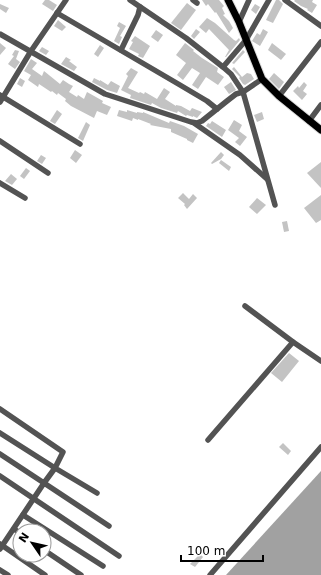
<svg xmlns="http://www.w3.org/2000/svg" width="321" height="575" font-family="'DejaVu Sans',sans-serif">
	<rect width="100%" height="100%" fill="#fff"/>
	<polygon fill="#a1a1a1" points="321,471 321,575 226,575"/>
	<g fill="#c3c3c3">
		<polygon points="45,0 49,0 57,5 53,11 42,4"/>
		<polygon points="202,0 219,0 224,6 222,8 225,14 223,15 229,21 233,28 229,33 216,12 215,13 208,4 206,6"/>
		<polygon points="276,0 279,0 283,4 273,23 266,20"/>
		<polygon points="295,0 313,0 312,2 317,5 312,13 307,10 308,9 301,6 294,1"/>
		<polygon points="187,3 196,10 181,30 171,23"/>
		<polygon points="0,4 9,8 6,13 0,9"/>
		<polygon points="255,4 260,7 256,14 251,10"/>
		<polygon points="207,18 215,23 234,40 236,41 239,38 240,40 226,57 225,57 229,50 209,29 206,33 199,27"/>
		<polygon points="58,20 66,27 62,31 54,26"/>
		<polygon points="119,22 126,26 120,36 122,37 119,44 114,41 120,28 117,26"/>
		<polygon points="196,29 200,32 194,39 191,36"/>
		<polygon points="263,29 268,32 260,46 252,41 257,33 260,35"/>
		<polygon points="156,30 163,35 158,42 151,37"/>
		<polygon points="135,36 150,46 143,58 138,56 139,54 129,49 133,42 131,41"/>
		<polygon points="0,43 6,48 0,55"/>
		<polygon points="185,43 194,50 193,51 202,58 218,68 217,72 224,77 218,85 206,77 198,89 192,85 200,73 192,68 183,80 177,75 186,63 176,55"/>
		<polygon points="272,43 286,54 281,60 268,50"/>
		<polygon points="100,45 104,48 98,57 94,54"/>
		<polygon points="42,47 49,51 46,55 39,51"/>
		<polygon points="15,50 19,51 16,59 20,62 15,69 8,64 14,56 12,55"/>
		<polygon points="243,50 245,52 234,64 232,63"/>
		<polygon points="66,57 71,60 69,61 77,67 74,71 61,64"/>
		<polygon points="31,59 37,63 32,69 42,76 44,71 60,84 63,80 69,84 73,86 69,92 77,97 78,95 84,99 87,92 103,101 102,103 111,107 107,115 97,111 94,118 71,106 65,101 66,99 58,93 57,95 52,91 51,92 39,84 38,87 28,80 31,75 24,71"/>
		<polygon points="234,67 242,77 247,73 251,74 254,79 245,85 243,84 239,78 240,77 232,69"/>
		<polygon points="131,68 138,72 128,88 139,93 140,92 144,94 145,92 157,99 164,88 170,92 165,99 176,106 176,105 181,106 190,111 192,108 202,112 197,118 193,116 193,117 187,115 186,116 178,111 177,113 161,108 152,103 151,105 130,98 131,95 121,90 128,76 126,74"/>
		<polygon points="274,73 284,82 279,89 269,79"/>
		<polygon points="20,78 25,81 22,87 17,84"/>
		<polygon points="94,78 100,81 100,80 108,85 111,81 120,86 117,93 107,90 92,82"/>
		<polygon points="231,82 236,90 229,94 224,87"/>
		<polygon points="304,82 307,85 303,91 307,94 302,100 293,91 298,86 299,88"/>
		<polygon points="57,110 62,114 55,124 50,121"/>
		<polygon points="119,110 127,112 127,110 137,113 137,112 143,113 143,112 169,123 170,121 184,126 198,134 193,143 187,140 187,139 171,132 171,129 150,125 151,124 138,119 138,120 133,118 132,121 117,116"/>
		<polygon points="262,112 264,119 257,122 254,115"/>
		<polygon points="234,120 242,125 239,131 247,137 240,146 235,142 239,138 228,130"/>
		<polygon points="212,121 226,130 222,137 206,126 208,123 210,124"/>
		<polygon points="86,122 90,125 83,141 78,138"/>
		<polygon points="75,150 82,155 76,163 70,158"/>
		<polygon points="221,152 224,155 221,159 212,164 211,163"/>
		<polygon points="41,155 46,158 42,164 37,161"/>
		<polygon points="221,160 231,167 229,171 219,163"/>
		<polygon points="321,162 321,188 307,173"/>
		<polygon points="26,168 30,171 24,179 20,176"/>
		<polygon points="11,174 17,179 12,185 5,181"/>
		<polygon points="183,193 189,199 193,194 197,198 187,209 184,205 185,204 178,198"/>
		<polygon points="321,195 321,220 316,223 304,208"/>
		<polygon points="257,198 266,205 257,214 249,207"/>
		<polygon points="287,221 289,231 284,232 282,222"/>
		<polygon points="289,353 299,361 282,382 271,373"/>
		<polygon points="283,443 291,451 288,455 279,447"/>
		<polygon points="200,554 203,557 195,567 190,564"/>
	</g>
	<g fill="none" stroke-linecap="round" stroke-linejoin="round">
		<g stroke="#dbdbdb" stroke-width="9">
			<polyline id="major" points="228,0 239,22 262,79 279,96 321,130"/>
		</g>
		<g stroke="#535353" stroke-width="5.5">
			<polyline points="130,0 186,38 223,67 231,74 243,92 275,205"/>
			<polyline points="193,0 197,3"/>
			<polyline points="285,0 321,26"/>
			<polyline points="57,13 180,85 207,101 217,109"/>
			<polyline points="239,22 249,0"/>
			<polyline points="0,34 105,94 191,122 197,123 202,121 227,101 236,94 243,92 262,79"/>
			<polyline points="121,50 138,15 140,7"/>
			<polyline points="223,67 246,40 269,0"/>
			<polyline points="0,95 80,144"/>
			<polyline points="279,96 321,42"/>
			<polyline points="0,102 31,51 66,0"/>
			<polyline points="309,121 321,105"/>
			<polyline points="194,123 240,155 267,179"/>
			<polyline points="0,141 48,173"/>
			<polyline points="0,183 25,198"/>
			<polyline points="245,306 293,342 321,361"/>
			<polyline points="0,409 63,452 55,468 97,493"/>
			<polyline points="0,433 55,468 44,483 0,454"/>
			<polyline points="208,440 293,342"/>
			<polyline points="0,476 119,556"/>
			<polyline points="23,515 103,566"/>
			<polyline points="14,529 20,533"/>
			<polyline points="0,544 45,575"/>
			<polyline points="0,549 44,483 109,526"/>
			<polyline points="44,550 81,575"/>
			<polyline points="0,570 8,575"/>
			<polyline points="210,575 321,447"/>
		</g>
		<use href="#major" stroke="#000" stroke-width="7"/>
	</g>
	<g transform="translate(32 543) rotate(304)"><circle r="19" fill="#ffffff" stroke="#999999"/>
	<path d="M0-3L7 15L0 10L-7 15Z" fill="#000000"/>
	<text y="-6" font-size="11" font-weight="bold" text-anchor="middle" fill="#000000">N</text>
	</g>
	<path d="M181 555v6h82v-6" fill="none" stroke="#000000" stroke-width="2"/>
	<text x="187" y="555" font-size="12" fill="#000000" stroke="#ffffff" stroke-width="3" paint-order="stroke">100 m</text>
</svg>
